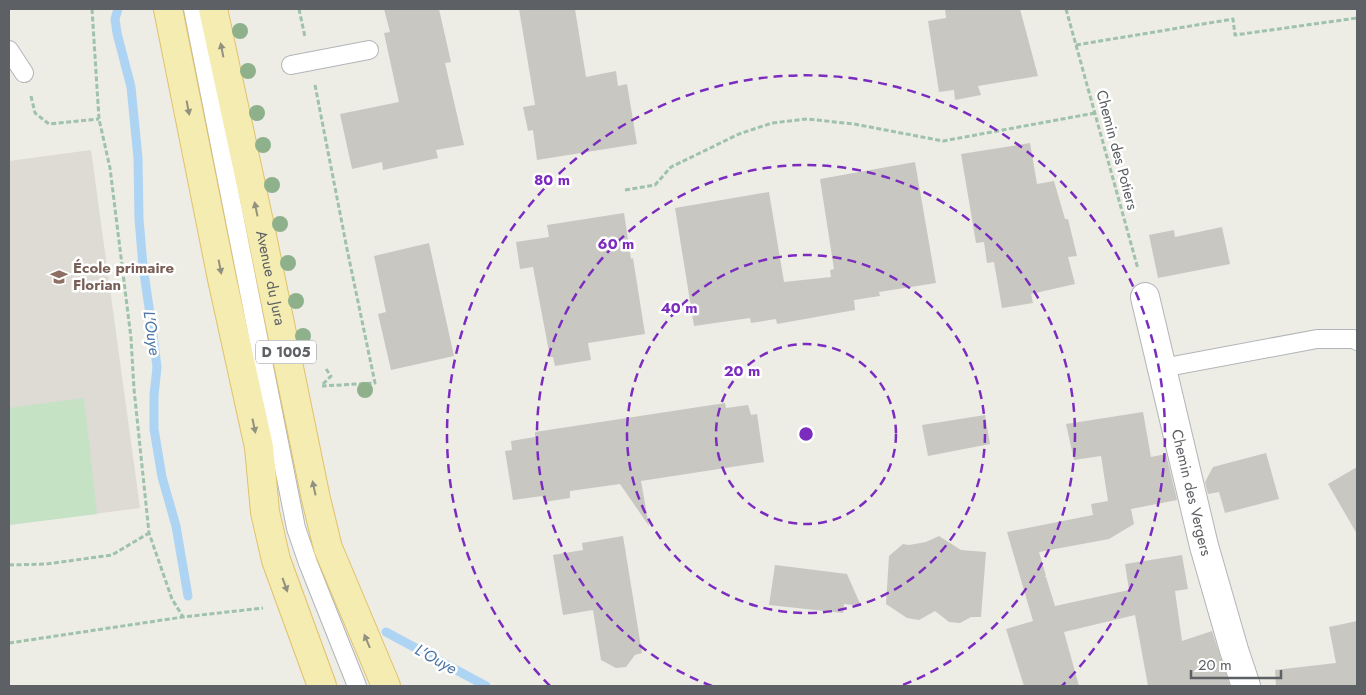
<svg xmlns="http://www.w3.org/2000/svg" width="1366" height="695" font-family="Jost,sans-serif">
	<rect width="100%" height="100%" fill="#edece5"/>
	<polygon fill="#dddbd4" points="91,150 140,508 9,525 9,161"/>
	<polygon fill="#c5e2c5" points="84,398 97,514 9,525 9,408"/>
	<g fill="none" stroke-linecap="round" stroke-linejoin="round">
		<g stroke="#aed4f4" stroke-width="9">
			<polyline points="118,9 115,19 117,33 131,87 138,158 139,219 143,266 153,335 157,367 154,395 154,429 162,477 176,526 188,596"/>
			<polyline points="386,632 486,686"/>
		</g>
	</g>
	<g fill="#c9c7c2">
		<polygon points="384,9 439,9 451,62 445,63 464,145 436,150 438,158 383,170 382,162 352,169 340,114 399,102 384,33 390,32"/>
		<polygon points="519,9 575,9 586,77 616,71 618,86 627,84 637,144 537,160 533,130 528,131 523,107 535,105"/>
		<polygon points="945,9 1020,9 1038,76 978,86 981,95 955,100 954,90 939,92 928,21 946,18"/>
		<polygon points="1030,143 1037,184 1054,181 1065,219 1068,219 1077,256 1068,257 1075,284 1031,294 1033,303 1002,308 994,262 987,263 984,242 976,243 961,154"/>
		<polygon points="915,162 936,283 879,292 880,296 854,300 855,310 777,324 776,319 751,323 750,318 694,326 675,208 769,192 784,282 831,277 830,270 834,269 820,179"/>
		<polygon points="624,213 631,259 633,258 645,334 588,343 591,360 555,366 553,357 550,357 533,267 520,269 516,242 549,237 547,225"/>
		<polygon points="1222,227 1230,264 1158,278 1149,235 1174,230 1175,237"/>
		<polygon points="429,243 454,356 391,370 378,314 386,312 374,256"/>
		<polygon points="725,403 726,408 748,405 751,415 757,414 764,462 641,481 649,526 620,484 570,491 570,498 544,502 542,496 513,500 505,451 512,450 511,441 535,437 535,432"/>
		<polygon points="1143,412 1151,457 1166,454 1177,500 1131,509 1134,524 1109,539 1039,552 1046,576 1044,577 1046,577 1055,606 1129,590 1125,564 1182,555 1188,589 1175,591 1182,641 1212,631 1230,686 1148,686 1135,615 1064,632 1079,686 1024,686 1006,629 1033,621 1007,532 1093,515 1091,504 1108,501 1101,456 1074,460 1066,424"/>
		<polygon points="985,415 990,444 928,456 922,425"/>
		<polygon points="1266,453 1279,499 1225,513 1219,492 1208,494 1205,482 1213,467"/>
		<polygon points="1357,467 1357,534 1328,484"/>
		<polygon points="623,536 642,653 635,655 626,667 616,668 601,660 593,610 563,615 553,555 583,550 582,543"/>
		<polygon points="939,536 961,550 986,552 981,617 971,617 960,623 949,622 935,611 919,620 907,618 886,604 889,556 903,544 909,545 926,542"/>
		<polygon points="775,565 847,574 861,606 844,604 843,613 769,605"/>
		<polygon points="1357,621 1357,686 1276,686 1275,670 1336,663 1329,627"/>
	</g>
	<g fill="none" stroke-linecap="round" stroke-linejoin="round">
		<g stroke="#b2b5b8" stroke-width="20">
			<g id="lane">
				<polyline points="193,9 296,528 308,563 357,686"/>
				<polyline points="9,50 24,73"/>
				<polyline points="291,65 369,50"/>
				<polyline points="1162,368 1317,339 1354,339 1357,341"/>
			</g>
		</g>
		<g stroke="#b2b5b8" stroke-width="30">
			<g id="street">
				<path id="s1" d="M 1145,297 L 1204,546 L 1234,650 L 1246,686"/>
			</g>
		</g>
		<g stroke="#e0c26b" stroke-width="30">
			<g id="primary">
				<polyline points="168,9 222,279 259,447 265,512 276,560 322,686"/>
				<path id="s2" d="M 213,9 L 262,236 L 316,499 L 328,548 L 386,686"/>
			</g>
		</g>
		<g stroke="#9fc2aa" stroke-width="3" stroke-dasharray="5 2.5" stroke-linecap="butt">
			<polyline points="92,9 99,119 110,168 131,338 134,389 149,533 172,599 183,617"/>
			<polyline points="299,9 305,37"/>
			<polyline points="1066,9 1138,269"/>
			<polyline points="1076,45 1233,19 1235,35 1357,18"/>
			<polyline points="315,85 347,249 375,383 322,386"/>
			<polyline points="31,96 35,113 49,124 99,119"/>
			<polyline points="625,190 655,185 671,167 739,134 772,123 807,119 854,124 943,141 1095,113"/>
			<polyline points="323,384 331,376 326,369"/>
			<polyline points="9,565 46,564 112,555 149,533"/>
			<polyline points="9,643 183,617 263,608"/>
		</g>
		<use href="#lane" stroke="#fff" stroke-width="18"/>
		<use href="#street" stroke="#fff" stroke-width="28"/>
		<use href="#primary" stroke="#f5ecb2" stroke-width="28"/>
	</g>
	<g fill="#8eb18c">
		<circle cx="240" cy="31" r="8"/>
		<circle cx="248" cy="71" r="8"/>
		<circle cx="257" cy="113" r="8"/>
		<circle cx="263" cy="145" r="8"/>
		<circle cx="272" cy="185" r="8"/>
		<circle cx="280" cy="224" r="8"/>
		<circle cx="288" cy="263" r="8"/>
		<circle cx="296" cy="301" r="8"/>
		<circle cx="303" cy="336" r="8"/>
		<circle cx="365" cy="390" r="8"/>
	</g>
	<defs><path id="oneway-solid" d="M-6-.8H1V-3.2L6.5 0L1 3.2V.8H-6Z" transform="scale(1.25)"/></defs>
	<g fill="#92917f">
		<use href="#oneway-solid" transform="translate(222 50) rotate(-101)"/>
		<use href="#oneway-solid" transform="translate(188 108) rotate(79)"/>
		<use href="#oneway-solid" transform="translate(256 209) rotate(-102)"/>
		<use href="#oneway-solid" transform="translate(220 267) rotate(79)"/>
		<use href="#oneway-solid" transform="translate(254 426) rotate(78)"/>
		<use href="#oneway-solid" transform="translate(314 488) rotate(-102)"/>
		<use href="#oneway-solid" transform="translate(285 585) rotate(70)"/>
		<use href="#oneway-solid" transform="translate(367 641) rotate(-113)"/>
	</g>
	<g fill="none" stroke="#7b2cbf" stroke-width="2.5" stroke-dasharray="9 6">
		<circle cx="806" cy="434" r="90"/>
		<circle cx="806" cy="434" r="179"/>
		<path d="M712 686A269 269 0 1 1 900 686"/>
		<path d="M550 686A359 359 0 1 1 1062 686"/>
	</g>
	<defs>
		<g id="school-bare" transform="scale(1.35)"><path d="M0-5L7-2L0 1L-7-2ZM-4 1L0 2.5L4 1V4Q0 6-4 4Z" fill="#8d6e63" stroke="#fff" stroke-width="2.5" paint-order="stroke"/></g>
	</defs>
	<g fill-rule="evenodd">
		<use href="#school-bare" x="59" y="277"/>
	</g>
	<g text-anchor="middle" dominant-baseline="central" stroke-width="5" stroke-linejoin="round" paint-order="stroke">
		<rect fill="#fff" stroke="#8e9092" stroke-width="1" x="256" y="340.5" width="60" height="23" rx="4"/>
		<g font-size="14" font-weight="bold" fill="#5d6064">
			<text x="286" y="352">D 1005</text>
		</g>
		<g font-size="15" fill="#5d6064" stroke="#fff">
			<text transform="translate(1117 150) rotate(75)">Chemin des Potiers</text>
			<text stroke="none"><textPath href="#s2" startOffset="275">Avenue du Jura</textPath></text>
			<text stroke="none"><textPath href="#s1" startOffset="201">Chemin des Vergers</textPath></text>
		</g>
		<g font-size="15" font-weight="bold" fill="#785e54" stroke="#fff" text-anchor="start">
			<text x="73" y="268">École primaire<tspan x="73" dy="17">Florian</tspan></text>
		</g>
		<g font-size="16" font-style="italic" fill="#4d76a5" stroke="#fff">
			<text transform="translate(152 333) rotate(82)">L'Ouye</text>
			<text transform="translate(436 659) rotate(29)">L'Ouye</text>
		</g>
	</g>
	<circle cx="806" cy="434" r="8" fill="#7b2cbf" stroke="#fff" stroke-width="2.5"/>
	<g font-size="15" text-anchor="middle" font-weight="bold" fill="#7b2cbf" stroke="#fff" stroke-width="5" stroke-linejoin="round" paint-order="stroke">
		<text x="552" y="185">80 m</text>
		<text x="616" y="249">60 m</text>
		<text x="679" y="313">40 m</text>
		<text x="742" y="376">20 m</text>
	</g>
	<rect width="1366" height="695" fill="none" stroke="#5d6064" stroke-width="20"/>
	<path d="M1191 670v8h90v-8" fill="none" stroke="#5d6064" stroke-width="2.5"/>
	<text x="1198" y="670" font-size="15" fill="#5d6064" stroke="#ffffff" stroke-width="4" paint-order="stroke">20 m</text>
</svg>
